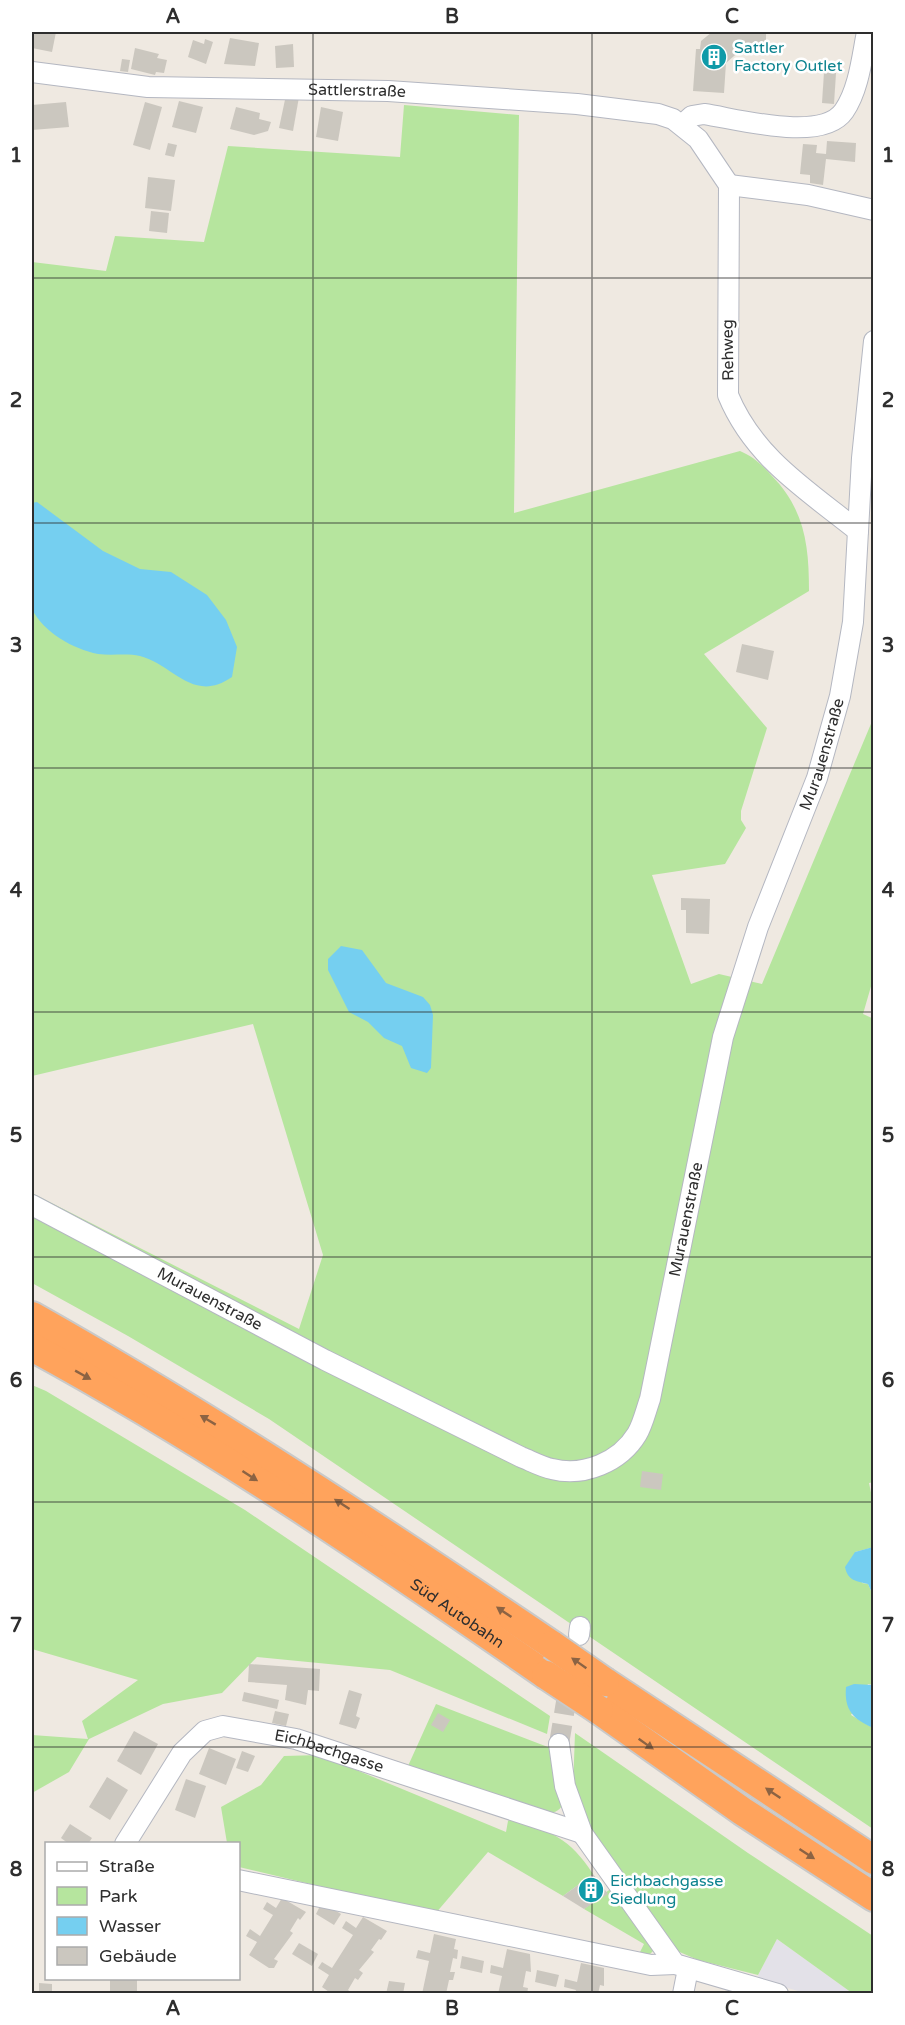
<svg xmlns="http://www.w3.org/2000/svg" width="905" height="2025" font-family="'Varela Round',sans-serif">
	<rect width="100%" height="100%" fill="#efe9e1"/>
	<polygon fill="#e3e1e8" points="777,1939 852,1993 805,1993 760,1980 758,1975"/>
	<g fill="#b6e59e">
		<path d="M 404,105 L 519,115 L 514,513 L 740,451 C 754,457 762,465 772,476 C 805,510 809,546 809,591 L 704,654 L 767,728 L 741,811 L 741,820 L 746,828 L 725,864 L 652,875 L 691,984 L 719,974 L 762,984 L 873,719 L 874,976 L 863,1014 L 874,1019 L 874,1482 L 869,1483 L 873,1502 L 874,1547 L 855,1552 L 862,1583 L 868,1584 L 872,1593 L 874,1685 L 868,1684 L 851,1715 L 873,1728 L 873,1829 L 269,1419 L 128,1336 L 32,1283 L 32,1193 L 299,1329 L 323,1255 L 253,1024 L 32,1076 L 32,262 L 106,271 L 115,236 L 204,242 L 228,146 L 400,157 Z"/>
		<polygon points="32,1385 46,1391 245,1510 550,1716 547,1734 390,1670 257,1657 222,1693 163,1704 89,1739 69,1772 32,1793 32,1735 88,1739 82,1721 138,1680 32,1649"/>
		<path d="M 436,1704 L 553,1749 L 563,1804 C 558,1814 550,1813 540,1813 L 408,1766 Z"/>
		<polygon points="575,1733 748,1853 873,1936 873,1993 852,1993 777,1939 758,1975 698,1960 675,1950 584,1822 573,1789"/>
		<path d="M 320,1755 L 506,1832 L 508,1821 L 512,1817 C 551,1832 570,1838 593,1874 L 563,1896 L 488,1852 L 435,1914 L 239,1867 L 238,1844 L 227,1843 L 221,1807 L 261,1785 L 284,1756 Z"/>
		<polygon points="613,1887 655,1949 650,1954 639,1954 644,1944 584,1909"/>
	</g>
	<g fill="#75cff0">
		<path d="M 37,502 L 103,551 L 140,569 L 171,572 L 207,595 L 226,620 L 237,647 L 232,677 C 193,704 174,665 140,656 C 127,653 112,656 98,654 C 73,649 43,632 32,609 L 32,503 Z"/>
		<polygon points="341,946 362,950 386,983 423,997 430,1005 433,1015 431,1068 427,1073 411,1068 402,1046 384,1038 368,1022 349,1012 328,970 328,959"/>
		<path d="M 873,1547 L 874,1547 L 873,1620 L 872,1593 L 868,1584 C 856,1581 848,1581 845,1567 L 855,1552 Z"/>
		<path d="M 854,1684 L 873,1685 L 873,1728 C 853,1719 844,1710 846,1687 Z"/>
	</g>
	<g fill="#cbc7bf">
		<polygon points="32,32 56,32 52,52 32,48"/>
		<polygon points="712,32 766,32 766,42 757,51 742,49 726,63 724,93 693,91 696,49 700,49 701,41"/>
		<polygon points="230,38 259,43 255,66 224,64"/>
		<polygon points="205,39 213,42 206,64 188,57 193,40 204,44"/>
		<polygon points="293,44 294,67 276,68 275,46"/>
		<polygon points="135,48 159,54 157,58 167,60 164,73 156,72 155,75 131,69"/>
		<polygon points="122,59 130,60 128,72 120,71"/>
		<polygon points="824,72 836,73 834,104 822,103"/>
		<polygon points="286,95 299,97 293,131 279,128"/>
		<polygon points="179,101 203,107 196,133 172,127"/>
		<polygon points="66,102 69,127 32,130 32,105"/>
		<polygon points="145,102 162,107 150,150 133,145"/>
		<polygon points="236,107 260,113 259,119 271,122 268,131 254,135 230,129"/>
		<polygon points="321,107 343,112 338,141 316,137"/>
		<polygon points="827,141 856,143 855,162 826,159 823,185 810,183 810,175 800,174 803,144 817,145 816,153 826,154"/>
		<polygon points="168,143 177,145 174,157 165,155"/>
		<polygon points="148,177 175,180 171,211 145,208"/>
		<polygon points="151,211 169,213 167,233 149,231"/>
		<polygon points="742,644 774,651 768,680 736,672"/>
		<polygon points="681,898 710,899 709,934 686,933 686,910 681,910"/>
		<polygon points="642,1471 663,1474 661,1490 640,1487"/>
		<polygon points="249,1664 320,1669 319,1691 308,1690 306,1705 285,1700 287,1685 248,1682"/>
		<polygon points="349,1690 362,1694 356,1716 360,1718 356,1729 339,1724"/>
		<polygon points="244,1692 279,1700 277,1709 242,1701"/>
		<polygon points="275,1711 289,1714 286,1726 272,1723"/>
		<polygon points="438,1713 450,1720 443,1732 431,1725"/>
		<polygon points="134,1731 158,1744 141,1775 117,1761"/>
		<polygon points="209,1748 236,1759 226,1785 199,1774"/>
		<polygon points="242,1751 255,1756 248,1772 236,1768"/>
		<polygon points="107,1777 128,1790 110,1820 89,1807"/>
		<polygon points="186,1779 206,1786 195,1818 175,1810"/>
		<polygon points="70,1824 92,1838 88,1844 69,1844 61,1838"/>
		<polygon points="593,1874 608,1894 584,1909 563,1896"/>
		<polygon points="282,1898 306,1912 300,1920 298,1918 290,1931 293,1933 274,1959 278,1961 274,1968 269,1968 249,1955 257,1942 246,1936 250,1929 260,1936 273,1915 263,1909 267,1902 276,1908"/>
		<polygon points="322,1902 341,1914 334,1925 316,1914"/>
		<polygon points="363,1917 387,1931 381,1940 379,1939 371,1950 374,1952 359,1970 363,1973 358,1980 355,1978 348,1990 353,1994 332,1994 322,1987 329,1975 318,1968 322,1962 332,1968 353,1935 342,1928 346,1921 356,1928"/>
		<polygon points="434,1934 456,1939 454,1949 458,1950 457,1959 453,1958 450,1972 455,1972 453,1980 449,1980 446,1994 422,1994 429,1961 416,1958 418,1950 430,1953"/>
		<polygon points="299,1943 318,1954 312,1966 292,1954"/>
		<polygon points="507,1949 530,1954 531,1972 526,1971 523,1987 528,1988 527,1994 498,1994 502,1976 490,1973 491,1965 503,1968"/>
		<polygon points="462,1956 484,1961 482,1973 460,1968"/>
		<polygon points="581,1963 604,1968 604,1986 600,1985 598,1994 575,1994 576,1990 564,1987 565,1979 577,1982"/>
		<polygon points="537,1970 559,1975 556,1987 535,1982"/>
		<rect x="110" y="1978" width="27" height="16"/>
		<polygon points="389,1981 405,1983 403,1994 386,1994"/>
		<polygon points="39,1983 52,1984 52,1994 39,1994"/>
	</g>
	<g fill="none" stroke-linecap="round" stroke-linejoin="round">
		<polyline stroke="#c8c4bd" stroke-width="20" stroke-dasharray="20 10" stroke-linecap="butt" points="559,1744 570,1678"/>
		<g stroke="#b4b7c1" stroke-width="22">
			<g id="minor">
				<path id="s1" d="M 32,72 L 148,87 L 388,91 L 577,104 L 658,114 L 673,119 L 698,139 L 729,185 L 728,395 C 754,458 807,490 858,531"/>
				<path d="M 682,125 L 692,116 L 704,114 C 738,119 822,143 844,111 C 859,89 862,57 867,32"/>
				<polyline points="729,185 808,195 874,210"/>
				<path id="s2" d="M 32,1205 L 325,1360 L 521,1457 C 531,1461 542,1467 552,1469 C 584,1477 620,1462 637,1434 C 643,1424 646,1410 650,1399 L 723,1037 L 758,927 L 817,778 L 840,696 L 853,622 L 862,458 L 874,341"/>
				<polyline points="579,1635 580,1627"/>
				<polyline points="559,1744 565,1786 582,1833 675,1964 778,1994"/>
				<path id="s3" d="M 125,1844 L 182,1753 L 205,1731 L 223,1726 L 296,1739 L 582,1833"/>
				<polyline points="238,1880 651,1965 675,1964"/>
				<polyline points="683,1994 688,1969"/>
			</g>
		</g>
		<g stroke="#c9c9c9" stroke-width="32">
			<g id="highway">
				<path d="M 32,1316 C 211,1417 382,1530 552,1645"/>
				<path id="s4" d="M 32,1347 C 210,1444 379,1559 546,1675"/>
				<polyline points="605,1682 874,1860"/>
				<polyline points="599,1710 742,1811 874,1897"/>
			</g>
		</g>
		<use href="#minor" stroke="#fff" stroke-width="20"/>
		<use href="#highway" stroke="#ffa35c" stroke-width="28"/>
		<g stroke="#c9c9c9" stroke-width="32" stroke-linecap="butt">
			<g id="highway-bridge">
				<polyline points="552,1645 605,1682"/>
				<polyline points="546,1675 599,1710"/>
			</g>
		</g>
		<use href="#highway-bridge" stroke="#ffa35c" stroke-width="28"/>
	</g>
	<defs><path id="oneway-solid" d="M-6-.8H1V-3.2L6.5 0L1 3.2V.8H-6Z" transform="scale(1.5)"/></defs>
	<g fill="#8c6343">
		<use href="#oneway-solid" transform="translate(83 1375) rotate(29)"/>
		<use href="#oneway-solid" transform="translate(208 1420) rotate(-149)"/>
		<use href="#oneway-solid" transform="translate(250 1476) rotate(33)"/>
		<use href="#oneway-solid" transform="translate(342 1504) rotate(-147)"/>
		<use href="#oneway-solid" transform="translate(504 1612) rotate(-146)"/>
		<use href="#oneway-solid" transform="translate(579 1663) rotate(-145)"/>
		<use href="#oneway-solid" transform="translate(646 1744) rotate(35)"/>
		<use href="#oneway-solid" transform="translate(773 1793) rotate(-146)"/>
		<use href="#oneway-solid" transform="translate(807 1854) rotate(33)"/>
	</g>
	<path fill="none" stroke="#2e2e2e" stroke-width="1.5" stroke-opacity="0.55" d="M 313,32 L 313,1994M 592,32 L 592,1994M 32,278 L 874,278M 32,523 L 874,523M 32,768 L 874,768M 32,1012 L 874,1012M 32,1257 L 874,1257M 32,1502 L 874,1502M 32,1747 L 874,1747"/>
	<defs>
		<g id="building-disc" transform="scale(1.35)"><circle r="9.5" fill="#0f9aa8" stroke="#fff"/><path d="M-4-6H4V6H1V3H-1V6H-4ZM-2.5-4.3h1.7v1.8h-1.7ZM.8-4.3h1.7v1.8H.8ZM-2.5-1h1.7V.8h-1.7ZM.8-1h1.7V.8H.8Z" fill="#fff"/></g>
	</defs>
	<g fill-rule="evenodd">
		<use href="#building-disc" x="714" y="57"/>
		<use href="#building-disc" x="591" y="1890"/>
	</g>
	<g text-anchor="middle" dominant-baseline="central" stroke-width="5" stroke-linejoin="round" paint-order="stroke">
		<g font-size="16" fill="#0d838f" stroke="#fff" text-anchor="start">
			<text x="734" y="48">Sattler<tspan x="734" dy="18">Factory Outlet</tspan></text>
			<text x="610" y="1881">Eichbachgasse<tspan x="610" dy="18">Siedlung</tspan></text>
		</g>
		<g font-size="16" fill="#2e2e2e" stroke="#fff">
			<text stroke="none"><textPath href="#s1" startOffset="326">Sattlerstraße</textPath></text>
			<text transform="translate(728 350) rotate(-91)">Rehweg</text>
			<text stroke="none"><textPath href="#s2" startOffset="1388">Murauenstraße</textPath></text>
			<text stroke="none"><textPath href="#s2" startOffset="902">Murauenstraße</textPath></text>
			<text stroke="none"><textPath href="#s2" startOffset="201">Murauenstraße</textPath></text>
			<text stroke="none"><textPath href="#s4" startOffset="502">Süd Autobahn</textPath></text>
			<text stroke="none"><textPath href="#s3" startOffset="267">Eichbachgasse</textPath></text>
		</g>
	</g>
	<rect width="905" height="2025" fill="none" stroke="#ffffff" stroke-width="66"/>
	<rect x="45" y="1842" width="195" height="138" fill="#ffffff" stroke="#ababab" stroke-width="1.5"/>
	<rect x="57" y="1862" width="30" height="9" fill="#ffffff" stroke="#ababab" stroke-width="1.5"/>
	<text x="99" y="1872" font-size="18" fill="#2e2e2e">Straße</text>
	<rect x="57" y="1887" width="30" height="18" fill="#b6e59e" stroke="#ababab" stroke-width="1.5"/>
	<text x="99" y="1902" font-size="18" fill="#2e2e2e">Park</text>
	<rect x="57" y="1917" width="30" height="18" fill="#75cff0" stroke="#ababab" stroke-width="1.5"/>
	<text x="99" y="1932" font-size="18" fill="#2e2e2e">Wasser</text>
	<rect x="57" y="1947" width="30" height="18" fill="#cbc7bf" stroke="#ababab" stroke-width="1.5"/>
	<text x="99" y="1962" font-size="18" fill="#2e2e2e">Gebäude</text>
	<rect x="33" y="33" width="839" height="1959" fill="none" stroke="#2e2e2e" stroke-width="2"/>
	<g font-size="20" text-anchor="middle" font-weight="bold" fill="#2e2e2e">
		<text x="173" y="23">A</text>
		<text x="452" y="23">B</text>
		<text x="732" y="23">C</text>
		<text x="16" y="162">1</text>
		<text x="888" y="162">1</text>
		<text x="16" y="407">2</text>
		<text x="888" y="407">2</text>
		<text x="16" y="652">3</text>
		<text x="888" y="652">3</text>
		<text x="16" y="897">4</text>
		<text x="888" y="897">4</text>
		<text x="16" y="1142">5</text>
		<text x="888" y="1142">5</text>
		<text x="16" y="1387">6</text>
		<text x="888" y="1387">6</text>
		<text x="16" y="1632">7</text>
		<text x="888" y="1632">7</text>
		<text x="16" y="1876">8</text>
		<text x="888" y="1876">8</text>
		<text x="173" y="2015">A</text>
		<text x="452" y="2015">B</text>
		<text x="732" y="2015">C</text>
	</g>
</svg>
